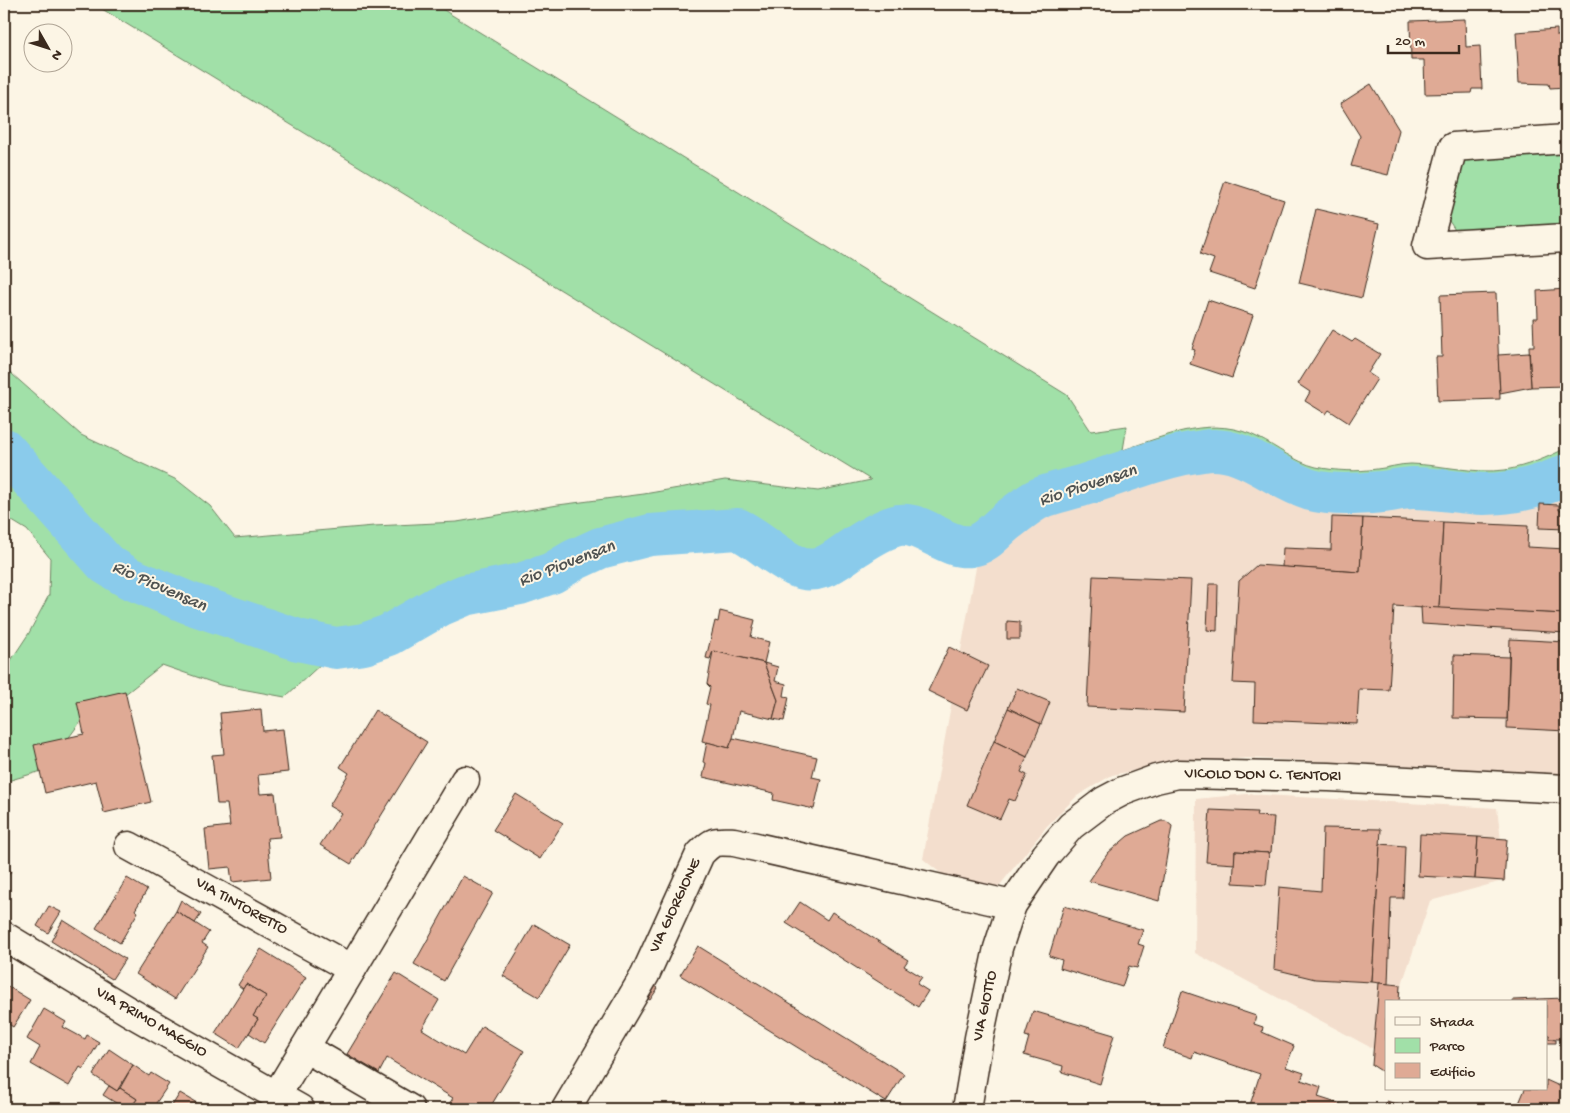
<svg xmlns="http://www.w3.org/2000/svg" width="1570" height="1113" font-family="'Gochi Hand',sans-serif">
	<rect width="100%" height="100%" fill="#fcf5e5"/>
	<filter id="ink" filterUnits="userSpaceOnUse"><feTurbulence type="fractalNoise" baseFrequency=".02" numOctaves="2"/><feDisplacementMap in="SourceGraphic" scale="10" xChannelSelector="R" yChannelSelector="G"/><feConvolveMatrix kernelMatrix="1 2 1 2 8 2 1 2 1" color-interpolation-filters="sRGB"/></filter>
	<g filter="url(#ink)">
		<g fill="#f3decd">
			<polygon points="1205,466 1229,469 1243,474 1266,489 1341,511 1380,509 1411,504 1475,510 1555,498 1566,493 1566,777 1413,766 1246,758 1153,767 1112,775 1077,796 1047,826 992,895 984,908 923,859 977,562 997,553 1018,533 1049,512 1093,501 1193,468"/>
			<polygon points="1247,794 1497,808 1506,880 1430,901 1396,1002 1386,1002 1386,1031 1379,1052 1195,953 1196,799"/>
		</g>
		<g fill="#a1e0a8" stroke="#6e8563">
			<path d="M 94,4 L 434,4 L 1067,395 L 1091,431 L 1127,426 L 1123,450 C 1168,435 1213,414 1259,438 C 1277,447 1295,462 1316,467 C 1336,471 1357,472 1377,469 C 1388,468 1399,464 1411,464 C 1442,465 1474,474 1505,470 C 1527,466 1547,458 1566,448 L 1566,493 C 1511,520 1469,506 1412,504 C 1402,504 1392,507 1382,509 C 1358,512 1326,513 1302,505 C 1290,501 1276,494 1264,488 C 1252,481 1241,472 1227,468 C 1216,466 1204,466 1193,468 C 1159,479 1126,491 1092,501 C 1078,505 1061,506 1048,512 C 1024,524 996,562 970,564 C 952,566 933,554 917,547 C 913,544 907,541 903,541 C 892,542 881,551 872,556 C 858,564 846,576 831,583 C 796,600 760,565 734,545 C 693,549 651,549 610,562 C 591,568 575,581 556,589 C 520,605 478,603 443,621 C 401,643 375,674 322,663 L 285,697 L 220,685 L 162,665 L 124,695 L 81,721 L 45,770 L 4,782 L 4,671 L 29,633 L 49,595 L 50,558 L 27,530 L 4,516 L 4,367 L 81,435 L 177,480 L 210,506 L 235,538 L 374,526 L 457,522 L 558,505 L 644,494 L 725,480 L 818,491 L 871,480 Z"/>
			<polygon points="1566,153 1566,229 1455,230 1447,218 1460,160"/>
		</g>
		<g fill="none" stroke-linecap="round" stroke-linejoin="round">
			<path stroke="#8acbeb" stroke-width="42" d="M 4,449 L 106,564 L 129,578 L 189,603 L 298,640 L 336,648 L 364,644 L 389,635 L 439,606 L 465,595 L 520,584 L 552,573 L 574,560 L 600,548 L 650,535 L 738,529 C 758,539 775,556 795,566 C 820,578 838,557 858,545 C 870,537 885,528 899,525 C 922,521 947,550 971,546 C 986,544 995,530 1007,521 C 1016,514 1026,506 1036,500 C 1050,493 1072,489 1087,484 C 1125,472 1164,456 1203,451 C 1244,444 1274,479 1311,490 C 1333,496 1359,494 1382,492 C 1392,491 1403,488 1413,488 C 1437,488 1460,493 1484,494 C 1513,494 1541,487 1566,475"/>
		</g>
		<g fill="#dfaa95" stroke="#3b2a1e">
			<polygon points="1465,19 1466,47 1480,46 1482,89 1472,89 1471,93 1425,94 1424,60 1411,60 1410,21"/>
			<polygon points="1557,29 1557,36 1566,35 1566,87 1550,88 1549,84 1519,83 1516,32"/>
			<polygon points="1371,84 1399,130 1388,175 1351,166 1360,136 1340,104"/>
			<polygon points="1225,181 1284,200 1255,288 1209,273 1214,259 1200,254"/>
			<polygon points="1316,209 1379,224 1362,298 1299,283"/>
			<polygon points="1566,289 1565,386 1531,387 1529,346 1534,346 1533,318 1538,318 1537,291"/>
			<polygon points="1496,293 1500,399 1438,401 1436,357 1442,357 1440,295"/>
			<polygon points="1208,300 1253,315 1232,378 1190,364 1195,350 1192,349"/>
			<polygon points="1332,330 1352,342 1355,339 1380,354 1368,373 1377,379 1349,423 1329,410 1326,414 1305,401 1310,392 1298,384"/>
			<polygon points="1529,353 1531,387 1500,393 1498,355"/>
			<polygon points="1540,504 1559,505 1559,510 1566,511 1566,529 1539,528"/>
			<polygon points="1332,517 1363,518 1360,572 1282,567 1283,548 1331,550"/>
			<polygon points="1363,518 1443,522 1439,609 1394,606 1389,690 1359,689 1357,724 1254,720 1255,684 1233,683 1239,581 1257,565 1360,572"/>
			<polygon points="1443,522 1528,526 1527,547 1566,549 1566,614 1439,609"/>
			<polygon points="1093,576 1191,580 1184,712 1087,707"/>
			<polygon points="1209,584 1218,584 1217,631 1207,630"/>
			<polygon points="1421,607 1566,614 1566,633 1422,624"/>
			<polygon points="720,611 755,620 751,637 769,642 764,663 713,651 710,659 706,658 715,621 718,622"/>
			<polygon points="1007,621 1020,622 1020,639 1007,639"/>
			<polygon points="1510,639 1566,642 1566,731 1507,728"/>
			<polygon points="949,647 988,666 967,710 928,691"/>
			<polygon points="713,651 764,663 778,700 773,719 739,711 733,738 729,748 702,741 710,705 706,704 710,687 707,684"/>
			<polygon points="1454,655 1509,657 1507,719 1453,718"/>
			<polygon points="764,663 778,667 775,681 786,684 784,696 789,697 784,721 773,719 778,700"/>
			<polygon points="1017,688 1050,702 1041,724 1008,708"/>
			<polygon points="125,691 151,802 104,813 96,781 45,793 34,745 84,734 77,702"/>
			<polygon points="1008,708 1041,724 1027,757 994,741"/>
			<polygon points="261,709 263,731 283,729 288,772 258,775 260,794 275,793 280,837 267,838 271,878 232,882 230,867 209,869 205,829 230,826 227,804 217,804 212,755 224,754 220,713"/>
			<polygon points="375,710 427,742 351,864 320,845 341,813 329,806 349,773 340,767"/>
			<polygon points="733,738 817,757 812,777 821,779 814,809 773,800 774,793 703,777 706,763 703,762 707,742 729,748"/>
			<polygon points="994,741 1027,757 1021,772 1027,775 1015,801 1009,799 1000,819 967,805"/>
			<polygon points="516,794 563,823 540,859 493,830"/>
			<polygon points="1210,810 1257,812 1256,816 1274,817 1271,852 1269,853 1235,851 1235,864 1206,862"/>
			<polygon points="1161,821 1166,821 1172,826 1159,901 1089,881 1108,853 1128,836"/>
			<polygon points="1323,828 1381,829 1372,982 1315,979 1274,969 1279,887 1321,891"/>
			<polygon points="1420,834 1478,837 1475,879 1418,876"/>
			<polygon points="1478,837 1507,839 1504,881 1475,879"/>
			<polygon points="1380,844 1405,846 1403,898 1391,898 1388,984 1372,982"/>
			<polygon points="1235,851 1269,853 1266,885 1233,883"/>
			<polygon points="4,866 11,871 4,882"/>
			<polygon points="463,876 493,893 444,981 414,964"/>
			<polygon points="127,878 147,890 135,910 138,912 120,943 96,928"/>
			<polygon points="181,900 201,914 195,923 176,911"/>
			<polygon points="800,902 827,920 832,912 908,960 904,966 922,977 917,984 928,991 918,1007 786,923"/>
			<polygon points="49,906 61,912 48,933 37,926"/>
			<polygon points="1064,906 1143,930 1138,944 1144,946 1137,968 1129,966 1122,987 1060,968 1062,960 1049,956"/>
			<polygon points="176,911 209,932 202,943 208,947 175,999 136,974"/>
			<polygon points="63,920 125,959 112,979 51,941"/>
			<polygon points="534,924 570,945 539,997 503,976"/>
			<polygon points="698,946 904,1074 886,1102 680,975"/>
			<polygon points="261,949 306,977 264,1043 249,1033 258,1019 253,1016 266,996 246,984 243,989 238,985"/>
			<polygon points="396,973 439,1000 422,1029 464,1055 482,1026 524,1051 489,1109 446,1109 453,1098 387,1058 379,1073 347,1054"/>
			<polygon points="646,980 658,988 650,1000 638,993"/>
			<polygon points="1379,983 1400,985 1399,1002 1386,1002 1386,1074 1372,1065"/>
			<polygon points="4,984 30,1000 13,1027 4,1021"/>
			<polygon points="246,984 266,996 253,1016 258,1019 239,1048 215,1033"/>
			<polygon points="1182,991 1256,1016 1254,1024 1263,1027 1262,1032 1294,1046 1286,1067 1304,1073 1301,1080 1321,1087 1318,1097 1349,1107 1348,1109 1253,1109 1249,1108 1260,1074 1194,1052 1192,1058 1163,1048"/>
			<polygon points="1566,998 1566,1039 1548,1039 1549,1035 1546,1035 1546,1002 1538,1002 1537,999"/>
			<polygon points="1537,999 1538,1002 1513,1002 1513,1000"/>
			<polygon points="44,1009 66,1022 63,1027 85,1039 87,1035 99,1042 83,1069 80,1067 69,1086 31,1064 40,1047 27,1039"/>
			<polygon points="1033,1011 1114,1035 1100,1084 1062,1072 1063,1066 1024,1055 1029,1037 1025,1036"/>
			<polygon points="1546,1035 1549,1035 1548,1039 1556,1040 1556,1043 1546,1043"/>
			<polygon points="109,1049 133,1065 117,1091 93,1075"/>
			<polygon points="133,1065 149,1076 151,1073 169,1084 152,1109 142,1109 134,1103 137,1099 120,1088"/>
			<polygon points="1546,1080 1566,1089 1566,1109 1517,1108 1525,1089 1546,1089"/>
			<polygon points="109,1086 117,1091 120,1088 137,1099 134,1103 142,1109 123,1109 124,1108 103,1095"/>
			<polygon points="180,1093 207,1109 170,1109"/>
			<polygon points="1387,1101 1409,1109 1384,1109"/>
			<polygon points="28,1105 35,1109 25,1109"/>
		</g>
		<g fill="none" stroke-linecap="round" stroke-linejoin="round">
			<g stroke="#3b2a1e" stroke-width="31">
				<g id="minor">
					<polyline points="1566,139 1453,147 1427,246 1566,238"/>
					<polyline points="129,846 352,969"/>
					<polyline points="4,936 128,1011 300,1109"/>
					<polyline points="305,1048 410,1109"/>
					<polyline points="276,1096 465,780"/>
					<path d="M 566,1109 L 645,975 L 700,854 C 713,840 716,841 734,842 L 1012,905"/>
					<polyline points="967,1109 979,1038 998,948 1012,905 1046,855 1071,826 1104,801 1123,791 1156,779 1178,774 1329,777 1566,789"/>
				</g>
			</g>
			<use href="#minor" stroke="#fcf5e5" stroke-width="28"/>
		</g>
	</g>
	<g text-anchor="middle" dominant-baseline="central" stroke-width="4" stroke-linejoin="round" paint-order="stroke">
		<g font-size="16" fill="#3b2a1e" stroke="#fcf5e5">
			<text transform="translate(1263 776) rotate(1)">VICOLO DON C. TENTORI</text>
			<text transform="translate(676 906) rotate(-65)">VIA GIORGIONE</text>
			<text transform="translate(241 907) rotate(29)">VIA TINTORETTO</text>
			<text transform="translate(986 1006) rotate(-78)">VIA GIOTTO</text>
			<text transform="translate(151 1023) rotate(30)">VIA PRIMO MAGGIO</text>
		</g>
		<g font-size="18" font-style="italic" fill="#4f5251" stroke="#fcf5e5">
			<text transform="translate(1088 486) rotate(-18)">Rio Piovensan</text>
			<text transform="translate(567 564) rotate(-21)">Rio Piovensan</text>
			<text transform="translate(159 587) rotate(24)">Rio Piovensan</text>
		</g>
	</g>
	<rect width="1570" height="1113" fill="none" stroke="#fcf5e5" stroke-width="20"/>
	<rect x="10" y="10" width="1550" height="1093" fill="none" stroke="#3b2a1e" stroke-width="2" filter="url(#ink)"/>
	<rect x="1385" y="1000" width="162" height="90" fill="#fcf5e5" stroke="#afa495"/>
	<rect x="1395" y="1017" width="25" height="8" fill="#fcf5e5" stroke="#afa495"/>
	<text x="1430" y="1026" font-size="15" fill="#3b2a1e">Strada</text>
	<rect x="1395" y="1038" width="25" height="15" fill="#a1e0a8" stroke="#afa495"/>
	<text x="1430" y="1050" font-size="15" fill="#3b2a1e">Parco</text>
	<rect x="1395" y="1063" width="25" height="15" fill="#dfaa95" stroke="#afa495"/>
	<text x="1430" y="1076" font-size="15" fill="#3b2a1e">Edificio</text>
	<g transform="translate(48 48) rotate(129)"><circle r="24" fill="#fcf5e5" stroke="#afa495"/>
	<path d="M0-4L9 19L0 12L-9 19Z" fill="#3b2a1e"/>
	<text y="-8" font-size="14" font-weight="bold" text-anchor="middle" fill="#3b2a1e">N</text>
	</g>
	<path d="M1388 45v8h71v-8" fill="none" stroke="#3b2a1e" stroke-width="2.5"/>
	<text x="1395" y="45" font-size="15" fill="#3b2a1e" stroke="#fcf5e5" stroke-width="4" paint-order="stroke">20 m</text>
</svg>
